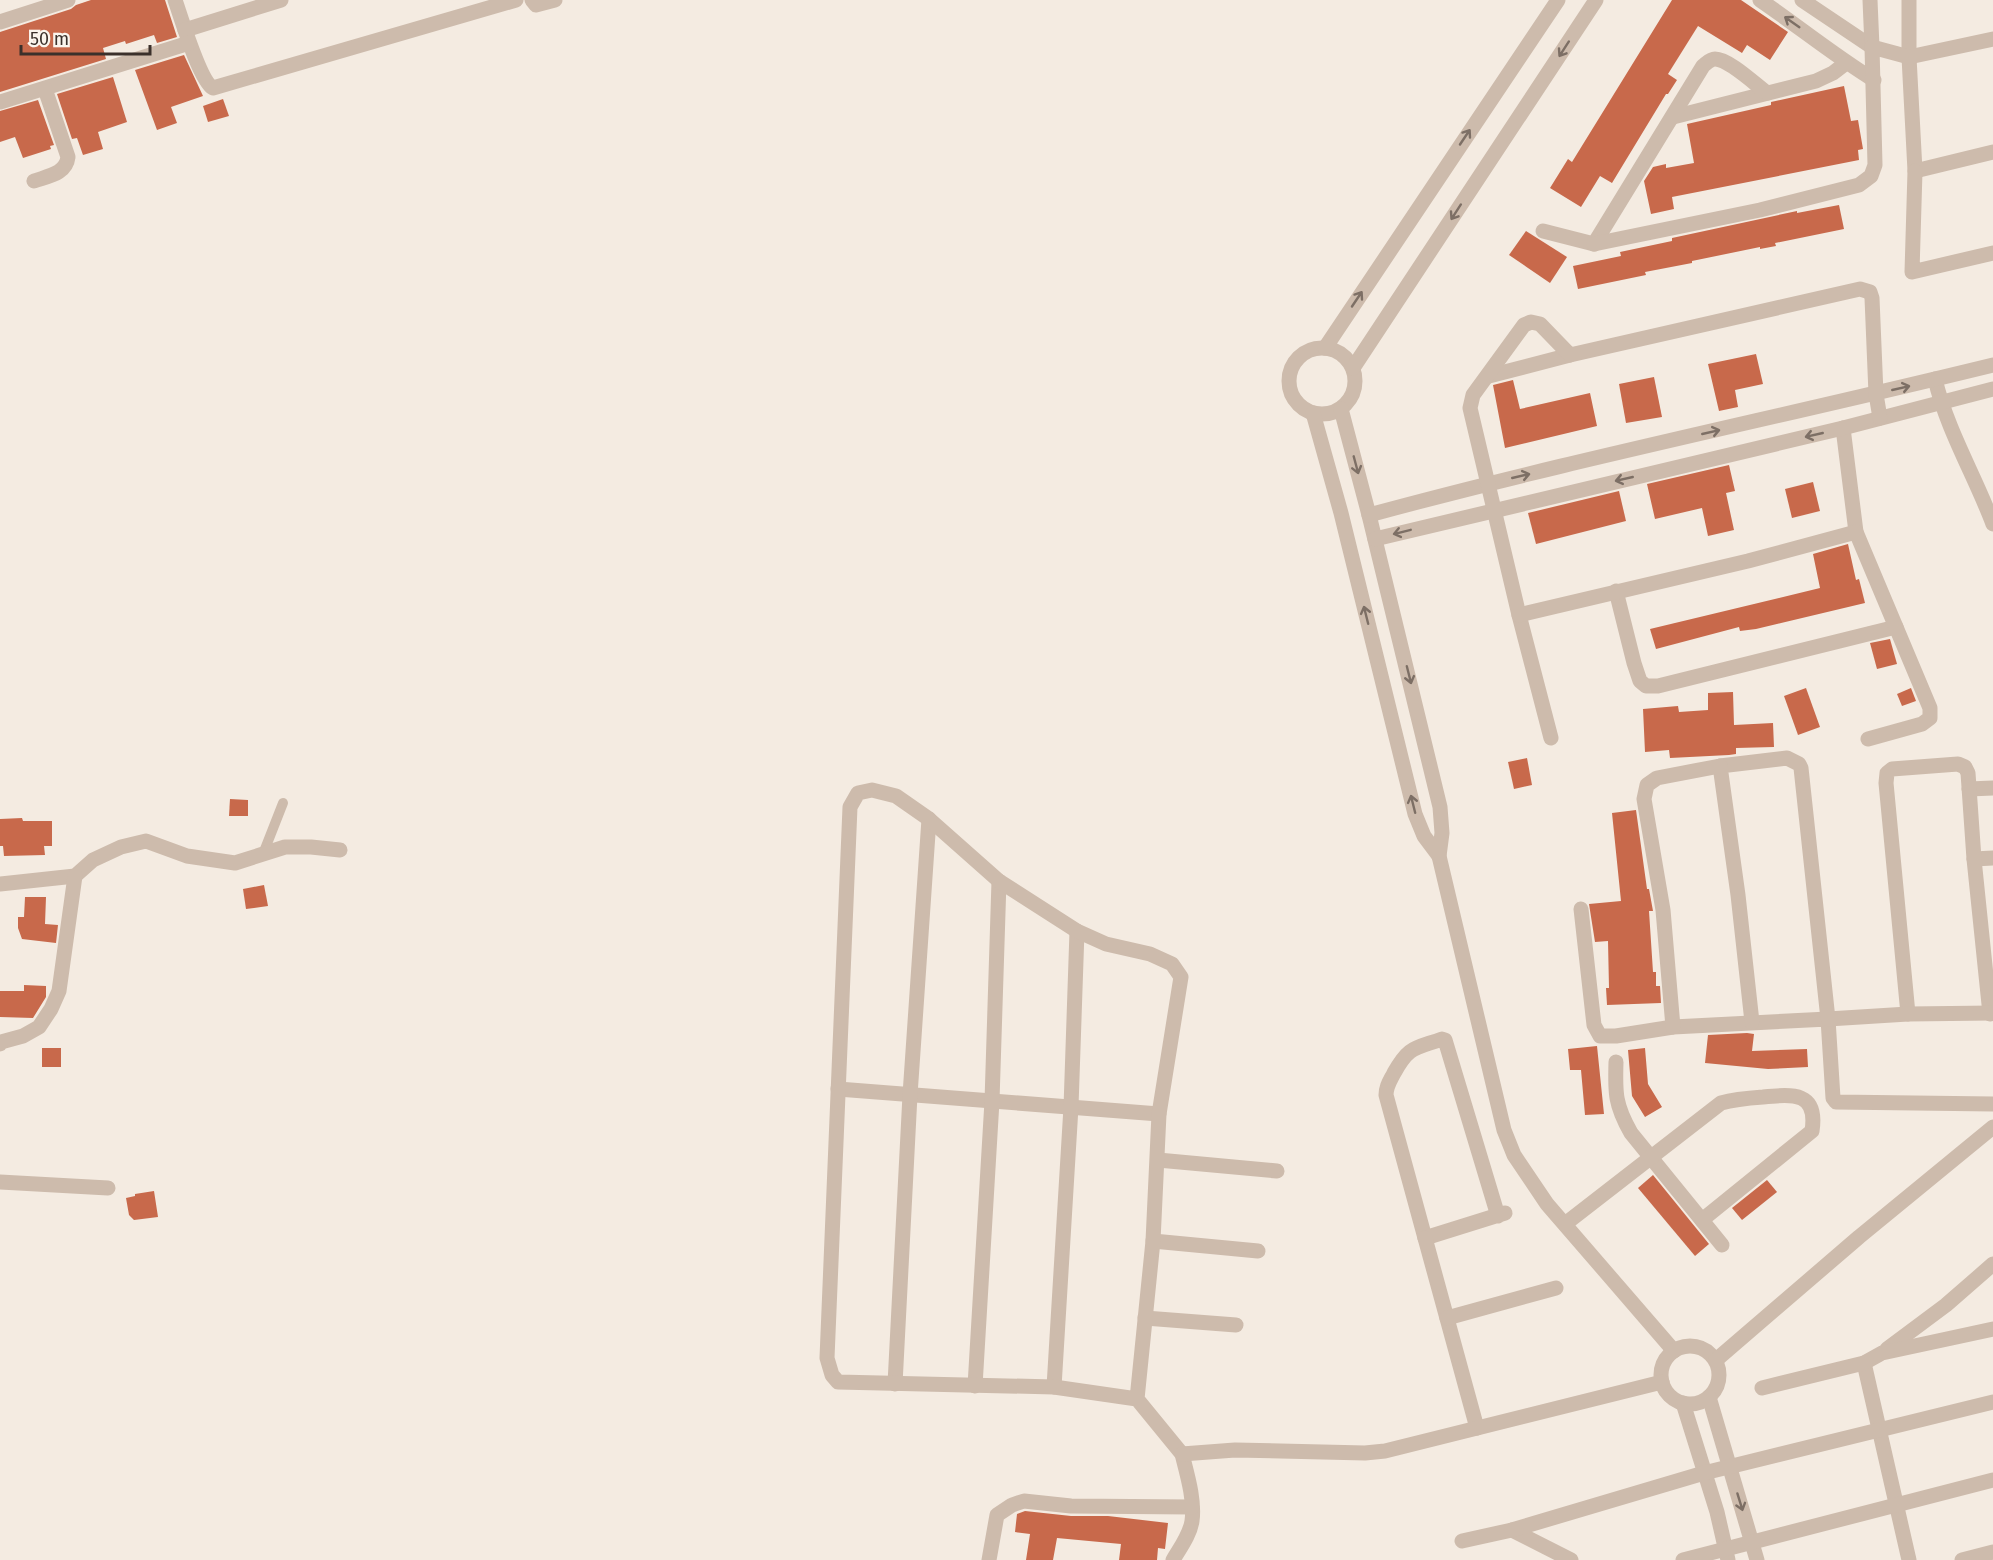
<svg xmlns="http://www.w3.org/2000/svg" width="1993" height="1560" font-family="'Fira Sans',sans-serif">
	<rect width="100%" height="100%" fill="#f4ebe1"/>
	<g fill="#c8694b">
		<polygon points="91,0 165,0 177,37 157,43 154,35 126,44 125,41 103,48 106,59 0,92 0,32 71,9 76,5"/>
		<polygon points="1672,0 1741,0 1788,32 1770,60 1747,45 1742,53 1698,26 1668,74 1677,80 1668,94 1666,94 1612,183 1600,176 1581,207 1550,188 1568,159 1572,162"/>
		<polygon points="184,55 203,96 171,107 177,123 157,130 135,70"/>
		<polygon points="113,77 127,122 98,132 103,149 83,155 77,138 72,139 57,94"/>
		<polygon points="1844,86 1851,121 1858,120 1863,149 1858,150 1859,160 1672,197 1674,209 1651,214 1644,181 1653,167 1666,164 1666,168 1694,163 1687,124 1771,105 1771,102"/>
		<polygon points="223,99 229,116 208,122 203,106"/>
		<polygon points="38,100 54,145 50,146 51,149 23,158 15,137 0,142 0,111"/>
		<polygon points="1839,205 1844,229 1775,243 1776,246 1760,249 1760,247 1692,261 1692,263 1645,272 1646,275 1578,289 1573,266 1621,256 1620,252 1672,241 1672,238 1797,211 1797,213"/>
		<polygon points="1526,231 1567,257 1550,283 1509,255"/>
		<polygon points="1756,354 1763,384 1735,390 1738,407 1719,411 1708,364"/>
		<polygon points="1654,377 1662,417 1626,423 1619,384"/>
		<polygon points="1513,380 1520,409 1590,393 1597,426 1505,448 1493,385"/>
		<polygon points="1729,465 1735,491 1726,493 1734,530 1708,536 1702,508 1655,519 1647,484"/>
		<polygon points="1813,482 1820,511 1792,518 1785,489"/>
		<polygon points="1619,491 1626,521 1536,544 1528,513"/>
		<polygon points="1848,544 1856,580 1859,579 1865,603 1756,629 1740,631 1739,627 1656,649 1650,629 1820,588 1813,554"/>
		<polygon points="1890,639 1897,664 1877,669 1870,643"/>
		<polygon points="1806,688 1820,727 1798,735 1784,696"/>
		<polygon points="1911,688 1916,701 1902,706 1897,694"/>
		<polygon points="1733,692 1734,725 1773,723 1774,747 1736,748 1736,754 1729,755 1670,758 1669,750 1645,752 1643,709 1678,706 1679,712 1708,710 1708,693"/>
		<polygon points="1527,758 1532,785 1514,789 1508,762"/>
		<polygon points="230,799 248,800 248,816 229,816"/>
		<polygon points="1636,810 1647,889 1649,889 1653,911 1649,911 1653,972 1656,972 1656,986 1660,986 1661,1003 1607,1005 1606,988 1609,988 1608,941 1595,942 1589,904 1621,901 1612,813"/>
		<polygon points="22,818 23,821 52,821 52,846 44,846 45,855 4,856 3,846 0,846 0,819"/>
		<polygon points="264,885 268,906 246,909 243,889"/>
		<polygon points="25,897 46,897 45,924 58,925 56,943 22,939 18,928 18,917 24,917"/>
		<polygon points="24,985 46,986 46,997 33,1018 0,1017 0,991 24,991"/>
		<polygon points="1747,1033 1754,1034 1752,1051 1807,1049 1808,1067 1768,1069 1705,1063 1708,1035"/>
		<polygon points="1597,1046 1604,1114 1585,1115 1581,1070 1570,1070 1568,1049"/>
		<rect x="42" y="1048" width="19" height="19"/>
		<polygon points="1645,1048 1648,1084 1662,1107 1645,1117 1632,1096 1628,1050"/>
		<polygon points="1653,1175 1709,1244 1695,1256 1638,1188"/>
		<polygon points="1767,1180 1777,1192 1742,1220 1732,1208"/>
		<polygon points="154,1191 158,1217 134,1220 129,1215 126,1198 135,1196 135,1194"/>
		<polygon points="1025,1511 1071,1516 1108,1516 1168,1523 1165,1549 1158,1548 1157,1560 1119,1560 1121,1544 1057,1538 1053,1560 1026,1560 1030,1534 1015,1532 1017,1514"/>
	</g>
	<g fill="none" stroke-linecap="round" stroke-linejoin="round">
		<polyline stroke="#cdbbac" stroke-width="10" points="263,854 283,803"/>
		<g stroke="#cdbbac" stroke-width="15">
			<path d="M 175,0 C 181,17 200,81 213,88 L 516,0"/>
			<polyline points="532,0 536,5 555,0"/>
			<path d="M 1760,0 C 1798,26 1835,56 1874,80"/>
			<polyline points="1802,0 1872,47"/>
			<polyline points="1870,0 1872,47"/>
			<polyline points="1909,0 1909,57 1915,171 1993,152"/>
			<polyline points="0,22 68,0"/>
			<polyline points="185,30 281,0"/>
			<polyline points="0,102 189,43"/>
			<polyline points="1673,117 1816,81 1833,73 1846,63"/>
			<polyline points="1915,171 1912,272 1993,253"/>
			<path d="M 34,181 C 48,176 66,174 68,157 L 45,89"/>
			<path d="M 1543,231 L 1594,244 L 1703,66 C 1707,63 1710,59 1715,59 C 1729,59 1756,85 1767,93"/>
			<polyline points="1594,244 1760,210 1859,185 1871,176 1875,165 1872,47 1909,57 1993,39"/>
			<circle cx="1322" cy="381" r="33"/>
			<polyline points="1325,348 1558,0"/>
			<polyline points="1353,368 1596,0"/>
			<polyline points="1489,376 1570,355"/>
			<path d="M 1935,379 C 1947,430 1975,476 1993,524"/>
			<polyline points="1341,409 1369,515 1440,807 1442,833 1439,856 1504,1130 1514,1155 1547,1204 1674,1351"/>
			<polyline points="1313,413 1341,513 1415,814 1424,836 1439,856"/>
			<polyline points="1843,428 1856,532"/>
			<path d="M 1369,515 C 1575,459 1785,416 1993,365"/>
			<polyline points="1375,539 1843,428 1993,389"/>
			<polyline points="1616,591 1634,663 1640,681 1646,686 1658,686 1896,627"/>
			<polyline points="1519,615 1551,738"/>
			<polyline points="1868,739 1922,724 1930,718 1930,708 1856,532 1748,561 1519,615 1470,408 1473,395 1524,325 1531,322 1540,324 1570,355 1860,289 1870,292 1872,298 1876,394 1880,418"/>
			<polyline points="1969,789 1993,788"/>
			<polyline points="1974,859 1993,858"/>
			<polyline points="0,884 75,876 93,860 121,847 146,841 187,856 235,863 285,847 311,847 340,850"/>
			<polyline points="1581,909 1594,1025 1600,1036 1616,1036 1673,1027 1828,1019 1833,1098 1836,1102 1993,1104"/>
			<polyline points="1908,1014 1886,783 1887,773 1892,769 1958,764 1965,767 1968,773 1974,859 1990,1014"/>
			<polyline points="1752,1022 1738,895 1720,766 1787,758 1799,764 1801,768 1828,1019 1908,1014 1993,1013"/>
			<polyline points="1673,1027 1663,910 1644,799 1647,785 1657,778 1720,766"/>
			<polyline points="0,1044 1,1042 23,1036 39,1027 51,1009 59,991 75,876"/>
			<path d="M 1616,1062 C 1615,1093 1615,1105 1631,1133 L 1722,1245"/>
			<polyline points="838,1089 1159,1114"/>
			<polyline points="1158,1160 1277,1171"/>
			<polyline points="0,1182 108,1188"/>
			<path d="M 1498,1216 L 1445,1040 L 1442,1039 C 1414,1049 1409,1046 1394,1073 C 1390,1081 1386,1086 1386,1095 L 1425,1238 L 1505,1213"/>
			<path d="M 1565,1224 L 1721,1103 C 1735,1099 1749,1098 1763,1097 C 1794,1094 1818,1092 1812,1131 L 1702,1220"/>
			<polyline points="1425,1238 1477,1428"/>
			<polyline points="1153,1241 1258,1251"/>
			<polyline points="1145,1318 1236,1325"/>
			<polyline points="1447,1318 1556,1288"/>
			<circle cx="1690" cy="1375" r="29"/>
			<polyline points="1887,1349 1946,1305 1993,1264"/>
			<polyline points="1716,1360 1859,1237 1993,1127"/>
			<polyline points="1864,1363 1909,1560"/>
			<polyline points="895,1384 910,1095 929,819"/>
			<polyline points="975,1386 992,1101 999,881"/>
			<polyline points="1054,1387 1071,1107 1077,931"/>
			<polyline points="1762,1388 1864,1363 1882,1353 1993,1329"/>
			<polyline points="1709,1397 1757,1560"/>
			<path d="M 1137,1399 L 1153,1241 L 1159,1114 L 1181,977 L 1172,964 L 1150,954 L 1106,944 L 1077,931 L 999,881 L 929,819 L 896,796 L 872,790 L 858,793 L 850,807 L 827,1358 L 832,1375 L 838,1382 L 1054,1387 L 1137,1399 L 1182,1454 C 1187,1474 1195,1500 1192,1521 C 1190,1535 1180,1548 1173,1560"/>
			<polyline points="1683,1403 1717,1512 1728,1560"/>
			<polyline points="1182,1454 1235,1450 1365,1453 1385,1451 1662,1382"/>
			<polyline points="1512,1530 1571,1560"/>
			<polyline points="1462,1541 1512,1530 1704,1473 1993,1402"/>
			<polyline points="989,1560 997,1515 1012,1505 1024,1501 1071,1506 1192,1507"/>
			<polyline points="1683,1560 1993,1480"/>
			<polyline points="1962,1560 1993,1552"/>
		</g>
	</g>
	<defs><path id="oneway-shaft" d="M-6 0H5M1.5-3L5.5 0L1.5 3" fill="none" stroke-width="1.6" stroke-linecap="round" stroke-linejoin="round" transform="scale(1.5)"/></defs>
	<g stroke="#7d6f65">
		<use href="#oneway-shaft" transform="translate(1792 22) rotate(-145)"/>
		<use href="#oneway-shaft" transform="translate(1564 49) rotate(123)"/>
		<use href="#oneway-shaft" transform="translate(1465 137) rotate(-56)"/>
		<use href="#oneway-shaft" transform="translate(1456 212) rotate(123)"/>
		<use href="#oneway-shaft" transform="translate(1357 299) rotate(-56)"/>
		<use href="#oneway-shaft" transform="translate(1901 388) rotate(-13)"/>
		<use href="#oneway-shaft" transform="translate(1711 432) rotate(-13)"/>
		<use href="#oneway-shaft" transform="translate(1814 435) rotate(167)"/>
		<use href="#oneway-shaft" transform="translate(1356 465) rotate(75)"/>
		<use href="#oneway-shaft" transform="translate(1521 476) rotate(-13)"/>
		<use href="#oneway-shaft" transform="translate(1624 479) rotate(167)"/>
		<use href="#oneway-shaft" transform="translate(1402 532) rotate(166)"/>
		<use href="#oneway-shaft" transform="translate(1366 615) rotate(-104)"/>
		<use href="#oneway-shaft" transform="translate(1409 675) rotate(76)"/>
		<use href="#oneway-shaft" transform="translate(1413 804) rotate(-104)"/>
		<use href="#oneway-shaft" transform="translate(1740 1502) rotate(73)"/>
	</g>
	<path d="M21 45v9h129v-9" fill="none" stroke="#3b302b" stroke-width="3"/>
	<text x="30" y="45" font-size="18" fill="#3b302b" stroke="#fbf5ee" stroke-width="4.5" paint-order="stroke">50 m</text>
</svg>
